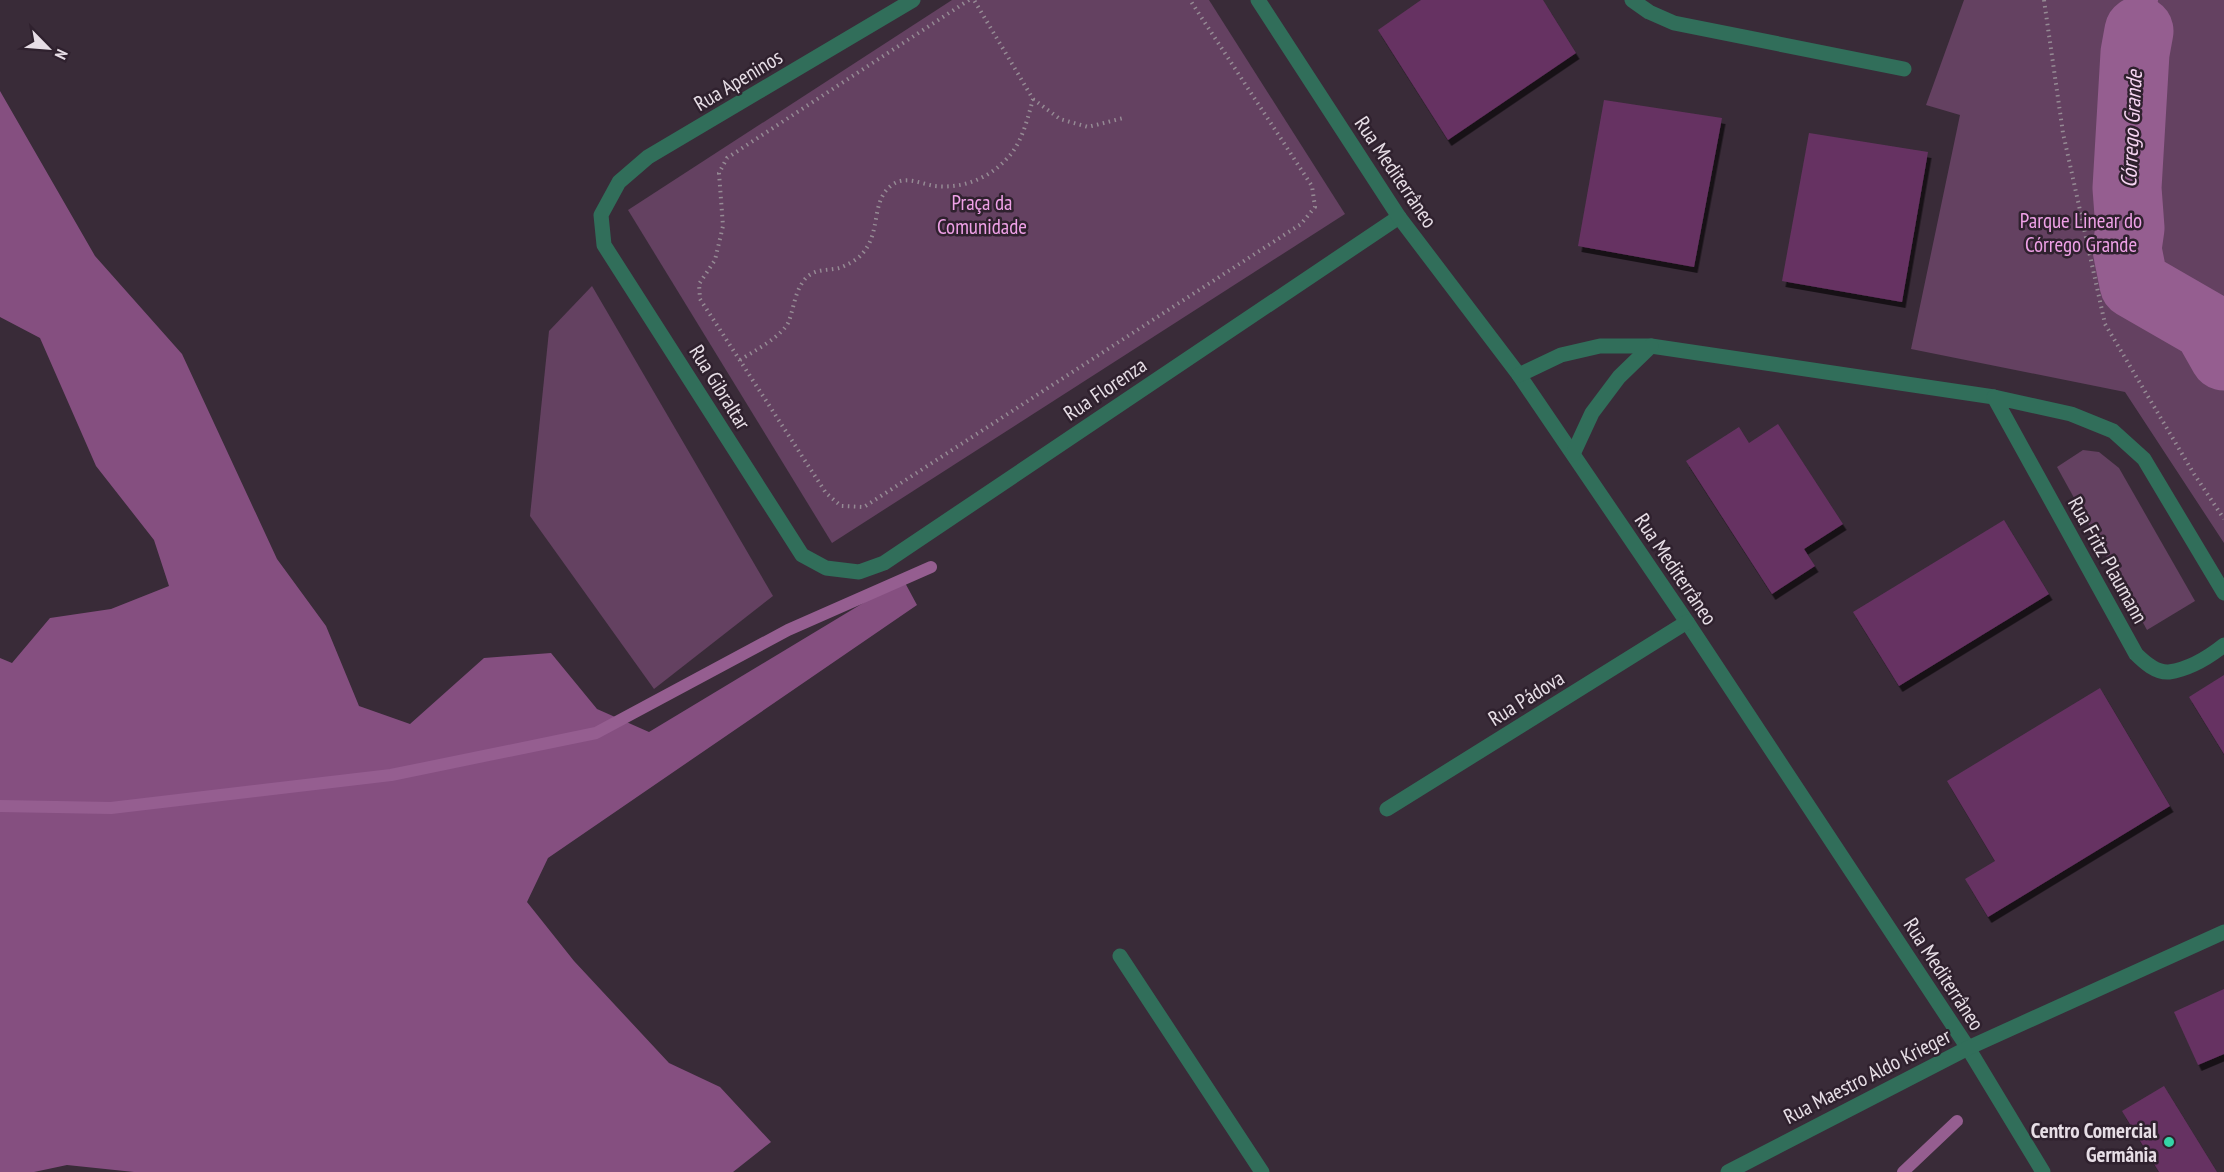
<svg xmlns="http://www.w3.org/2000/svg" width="2224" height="1172" font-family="'PT Sans Narrow',sans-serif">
	<defs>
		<filter id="shadow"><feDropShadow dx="3.5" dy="6" stdDeviation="0" flood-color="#0009"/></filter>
	</defs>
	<rect width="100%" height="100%" fill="#392b38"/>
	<g fill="#644161">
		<polygon points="952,0 1209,0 1345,214 832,543 628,210"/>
		<polygon points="1964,0 2224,0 2224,543 2125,392 1911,349 1960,115 1926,105"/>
		<polygon points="592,286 773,596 654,689 530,516 549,331"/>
		<polygon points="2083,450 2099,452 2119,468 2195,601 2147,630 2057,467"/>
	</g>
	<polygon fill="#854f80" points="0,91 95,256 182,354 277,559 326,626 359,706 410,724 484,658 551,653 597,709 649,732 903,579 917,605 548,858 527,902 574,961 669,1063 720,1087 771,1142 733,1172 134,1172 67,1165 34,1172 0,1172 0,658 12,663 50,618 111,609 169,586 154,540 96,466 40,338 0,317"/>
	<polygon fill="#955e90" points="2127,27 2139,31 2130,228 2145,269 2214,320 2224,338 2224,372 2203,332 2188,324 2138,277 2119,217"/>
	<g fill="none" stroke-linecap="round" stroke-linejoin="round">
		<g stroke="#955e90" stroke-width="12">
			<polyline points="2139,31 2152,0"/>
			<polyline points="0,806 111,808 391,775 596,733 788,630 931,567"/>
			<polyline points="1903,1172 1957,1121"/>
		</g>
		<polyline stroke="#955e90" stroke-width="69" points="2139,31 2135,53 2127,188 2130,228 2127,249 2134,284 2207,326 2224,356"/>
	</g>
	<g fill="#663262" filter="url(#shadow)">
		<polygon points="1421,0 1543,0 1576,53 1448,140 1378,30"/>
		<polygon points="1604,100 1722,118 1694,267 1578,246"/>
		<polygon points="1809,133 1928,152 1902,302 1782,281"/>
		<polygon points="1778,424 1843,524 1804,549 1815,566 1772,594 1686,461 1739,427 1749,443"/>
		<polygon points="2004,520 2049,594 1899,686 1853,612"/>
		<polygon points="2224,675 2224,754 2189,697"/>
		<polygon points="2100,688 2170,806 1988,917 1965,879 1995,861 1947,781"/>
		<polygon points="2224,989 2224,1054 2198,1065 2174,1012"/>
		<polygon points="2164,1086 2217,1172 2159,1172 2122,1111"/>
	</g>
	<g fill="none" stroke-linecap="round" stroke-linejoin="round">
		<g stroke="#958a94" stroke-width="4" stroke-dasharray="1.5 4.5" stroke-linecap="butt">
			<polyline points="969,0 727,158 719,173 723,226 715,260 699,284 700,299 826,493 841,506 864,507 1301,224 1315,207 1312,186 1190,0"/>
			<polyline points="2044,0 2063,133 2105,324 2194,474 2224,519"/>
			<polyline points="1033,99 1060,119 1088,127 1123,118"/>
			<path d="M 740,360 C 754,351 783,336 789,321 C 794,307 795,291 805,279 C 815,268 827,271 839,268 C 846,266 858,259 862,254 C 882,232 870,201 892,185 C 905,175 921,184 935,186 C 965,189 992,177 1011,154 C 1023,139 1028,117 1033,99 L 974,0"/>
		</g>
		<polyline stroke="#316e5a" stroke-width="15" points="1120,956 1262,1172"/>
		<g stroke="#316e5a" stroke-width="15">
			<polyline points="913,0 648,157 619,182 601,215 604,245 802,555 826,568 859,572 884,563 1399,217"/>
			<polyline points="1258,0 1399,217 1519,375 1687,622 1968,1048 2043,1172"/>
			<polyline points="1632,0 1649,12 1674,23 1904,69"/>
			<polyline points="1519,375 1561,355 1600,346 1651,346 1994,397"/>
			<polyline points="1573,454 1592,413 1619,377 1651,346"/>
			<path d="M 2224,593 L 2144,459 L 2113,431 L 2071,414 L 1994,397 L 2136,654 C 2144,662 2156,673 2169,672 C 2189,669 2209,657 2224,645"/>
			<polyline points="1387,809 1687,622"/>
			<polyline points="1728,1172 1968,1048 2224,932"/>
		</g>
	</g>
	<circle fill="#34d4a7" stroke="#2f212e" stroke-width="2" cx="2169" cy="1142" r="6"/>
	<g text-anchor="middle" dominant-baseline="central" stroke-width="5" stroke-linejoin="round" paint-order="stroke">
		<g font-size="21" fill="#e7dee6" stroke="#2f212e">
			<text transform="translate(738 80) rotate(-31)">Rua Apeninos</text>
			<text transform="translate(1396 172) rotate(56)">Rua Mediterrâneo</text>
			<text transform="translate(720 387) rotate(58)">Rua Gibraltar</text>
			<text transform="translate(1105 389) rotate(-34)">Rua Florenza</text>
			<text transform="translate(2108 560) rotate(61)">Rua Fritz Plaumann</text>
			<text transform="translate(1676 569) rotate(56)">Rua Mediterrâneo</text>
			<text transform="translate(1526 698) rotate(-32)">Rua Pádova</text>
			<text transform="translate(1944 974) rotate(57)">Rua Mediterrâneo</text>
			<text transform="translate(1867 1076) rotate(-27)">Rua Maestro Aldo Krieger</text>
		</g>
		<g font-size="21" fill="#efa1e7" stroke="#2f212e">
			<text x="982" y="202">Praça da<tspan x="982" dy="24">Comunidade</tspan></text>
			<text x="2081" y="220">Parque Linear do<tspan x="2081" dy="24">Córrego Grande</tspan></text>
		</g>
		<g font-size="21" font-weight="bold" fill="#e7dee6" stroke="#2f212e" text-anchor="end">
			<text x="2157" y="1130">Centro Comercial<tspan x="2157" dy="24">Germânia</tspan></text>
		</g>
		<g font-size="22" font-style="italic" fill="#f7d6f3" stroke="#2f212e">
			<text transform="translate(2131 129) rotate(-87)">Córrego Grande</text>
		</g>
	</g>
	<g transform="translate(48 48) rotate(115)" stroke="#2f212e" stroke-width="4.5" paint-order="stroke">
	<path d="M0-4.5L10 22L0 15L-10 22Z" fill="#e7dee6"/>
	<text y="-9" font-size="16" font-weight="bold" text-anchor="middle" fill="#e7dee6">N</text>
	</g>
</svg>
